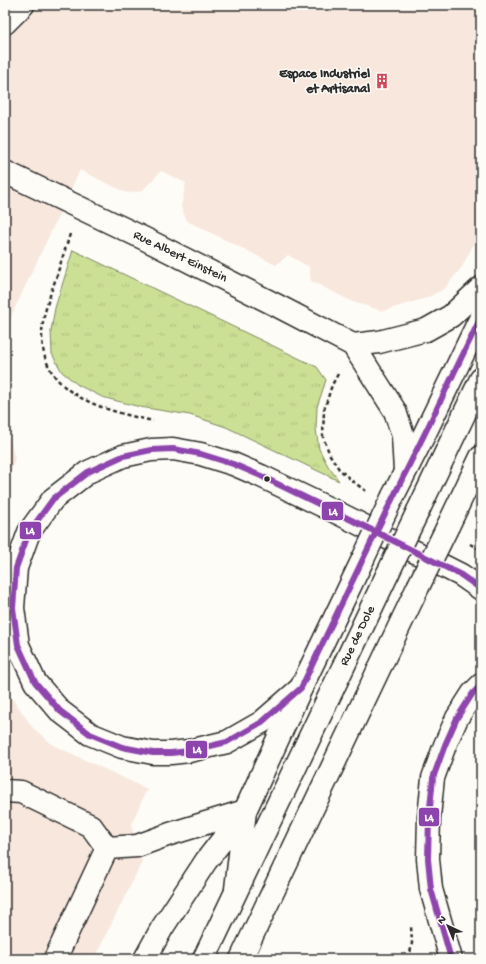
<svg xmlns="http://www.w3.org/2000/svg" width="486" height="964" font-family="'Gochi Hand',sans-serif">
	<defs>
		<pattern id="grass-tufts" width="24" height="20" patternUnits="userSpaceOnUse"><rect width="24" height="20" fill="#cce095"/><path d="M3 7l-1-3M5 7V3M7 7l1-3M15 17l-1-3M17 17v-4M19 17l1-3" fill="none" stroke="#afc081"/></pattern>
	</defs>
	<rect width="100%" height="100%" fill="#fdfcf7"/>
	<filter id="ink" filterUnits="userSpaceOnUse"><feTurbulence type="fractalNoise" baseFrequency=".025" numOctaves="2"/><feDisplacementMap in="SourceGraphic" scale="8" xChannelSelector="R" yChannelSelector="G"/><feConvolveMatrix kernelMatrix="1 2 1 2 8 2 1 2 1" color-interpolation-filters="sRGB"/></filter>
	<g filter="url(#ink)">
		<g fill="#f8e7dd">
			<polygon points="5,5 481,5 481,229 462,267 444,289 426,298 383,311 353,302 311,281 309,267 288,255 276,265 187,221 181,207 186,183 161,171 142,191 127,193 80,170 5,329"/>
			<polygon points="5,431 10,440 15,458 10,476 5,490"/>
			<polygon points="5,688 33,728 53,745 147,789 131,825 137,846 142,862 94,959 5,959"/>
		</g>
		<polygon fill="url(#grass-tufts)" stroke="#7c8660" points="73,250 317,367 326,380 317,407 316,429 319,449 328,466 339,481 226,427 190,415 140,407 102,397 78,385 62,372 52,354 51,331 55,308"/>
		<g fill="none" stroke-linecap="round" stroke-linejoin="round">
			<g stroke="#2b2b2b" stroke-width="25">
				<g id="minor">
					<polyline points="5,23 23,5"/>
					<polyline points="5,172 143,238 276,305 353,345 395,411 403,436 405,471"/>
					<polyline points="353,345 379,342 426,330 451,316 481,288"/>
					<polyline points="393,496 425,433 481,317"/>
					<polyline points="301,688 262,722 227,742 189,751 171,753 153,753 122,747 90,734 60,711 35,682 18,645 13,608 16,568 29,532 53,499 88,472 123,456 151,450 173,449 201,454 233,464 261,476 340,514 461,575 481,589"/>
					<polyline points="5,791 21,792 91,826 107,848 137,846 170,834 245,811"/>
					<polyline points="236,889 245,811 301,688 363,559"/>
					<polyline points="55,959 107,848"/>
					<polyline points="145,959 162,928 206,861 245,811"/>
					<polyline points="451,959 431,889 428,859 429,817 433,778 445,745 457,718 473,693 481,685"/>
				</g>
			</g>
			<g stroke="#2b2b2b" stroke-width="25">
				<g id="major">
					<polyline points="418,511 481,379"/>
					<polyline points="448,526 481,457"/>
					<polyline points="204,959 388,573"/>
					<polyline points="241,959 418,587"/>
				</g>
			</g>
			<g stroke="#2b2b2b" stroke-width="2.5" stroke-dasharray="4 3" stroke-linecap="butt">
				<path d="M 70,234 C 65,250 60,265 55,281 C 51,292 47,304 44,316 C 30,391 94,408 153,421"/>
				<polyline points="338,374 332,385 324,410 323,437 330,455 339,469 352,481 366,491"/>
				<polyline points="470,544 477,548"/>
				<polyline points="409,959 412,943 411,926"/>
			</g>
			<use href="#minor" stroke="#fdfcf7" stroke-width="22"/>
			<use href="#major" stroke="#fdfcf7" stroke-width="22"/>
			<g stroke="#2b2b2b" stroke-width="25" stroke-linecap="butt">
				<polyline id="minor-bridge" points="363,559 393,496"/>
			</g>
			<g stroke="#2b2b2b" stroke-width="25" stroke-linecap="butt">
				<g id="major-bridge">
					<polyline points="388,573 418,511"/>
					<polyline points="418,587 448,526"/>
				</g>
			</g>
			<use href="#minor-bridge" stroke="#fdfcf7" stroke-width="22"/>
			<use href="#major-bridge" stroke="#fdfcf7" stroke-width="22"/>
			<g stroke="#fdfcf7" stroke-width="9">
				<g id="bus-1">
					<polygon points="173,449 201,454 233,464 261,476 376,532 301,688 262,722 227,742 189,751 171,753 153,753 122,747 90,734 60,711 35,682 18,645 13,608 16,568 29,532 53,499 88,472 123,456 151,450"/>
					<polyline points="376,532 461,575 481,589"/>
					<polyline points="376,532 425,433 481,317"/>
					<polyline points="451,959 431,889 428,859 429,817 433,778 445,745 457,718 473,693 481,685"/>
				</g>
			</g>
			<use href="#bus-1" stroke="#8e44ad" stroke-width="6"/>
		</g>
	</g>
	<defs>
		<g id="building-bare" transform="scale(1.2)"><path d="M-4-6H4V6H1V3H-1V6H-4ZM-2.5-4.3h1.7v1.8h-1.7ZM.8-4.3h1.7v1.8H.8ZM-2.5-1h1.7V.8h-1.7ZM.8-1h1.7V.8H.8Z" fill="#d1495b" stroke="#fdfcf7" stroke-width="2.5" paint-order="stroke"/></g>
	</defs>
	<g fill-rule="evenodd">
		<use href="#building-bare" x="382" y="81"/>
	</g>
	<circle fill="#2b2b2b" stroke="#fdfcf7" stroke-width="1.5" cx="267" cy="479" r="3.5"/>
	<g text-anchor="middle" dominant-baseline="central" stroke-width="3" stroke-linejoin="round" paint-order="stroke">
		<g font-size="13" font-weight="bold" fill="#2b2b2b" stroke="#fdfcf7" text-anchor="end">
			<text x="370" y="74">Espace Industriel<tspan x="370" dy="15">et Artisanal</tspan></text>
		</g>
		<g font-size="13" fill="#2b2b2b" stroke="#fdfcf7">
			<text transform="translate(180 257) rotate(26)">Rue Albert Einstein</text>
			<text transform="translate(358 636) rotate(-64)">Rue de Dole</text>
		</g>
	</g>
	<g stroke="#fdfcf7" stroke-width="1.5">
		<rect x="321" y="501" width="23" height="20" rx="4" fill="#8e44ad"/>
		<rect x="19" y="521" width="23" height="19" rx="4" fill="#8e44ad"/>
		<rect x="185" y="740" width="23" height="19" rx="4" fill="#8e44ad"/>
		<rect x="418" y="807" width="22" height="20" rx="4" fill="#8e44ad"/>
	</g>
	<g font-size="11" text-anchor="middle" font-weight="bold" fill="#fff">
		<text x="333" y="515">L4</text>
		<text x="30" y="534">L4</text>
		<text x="197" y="753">L4</text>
		<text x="429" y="821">L4</text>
	</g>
	<rect width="486" height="964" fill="none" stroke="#fdfcf7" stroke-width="20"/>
	<rect x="10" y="10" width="466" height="944" fill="none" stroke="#2b2b2b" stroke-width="1.5" filter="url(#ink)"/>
	<g transform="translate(448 926) rotate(316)" stroke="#fdfcf7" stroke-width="3" paint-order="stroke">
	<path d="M0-3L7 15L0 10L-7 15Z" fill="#2b2b2b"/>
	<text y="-6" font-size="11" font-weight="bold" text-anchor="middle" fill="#2b2b2b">N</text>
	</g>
</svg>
